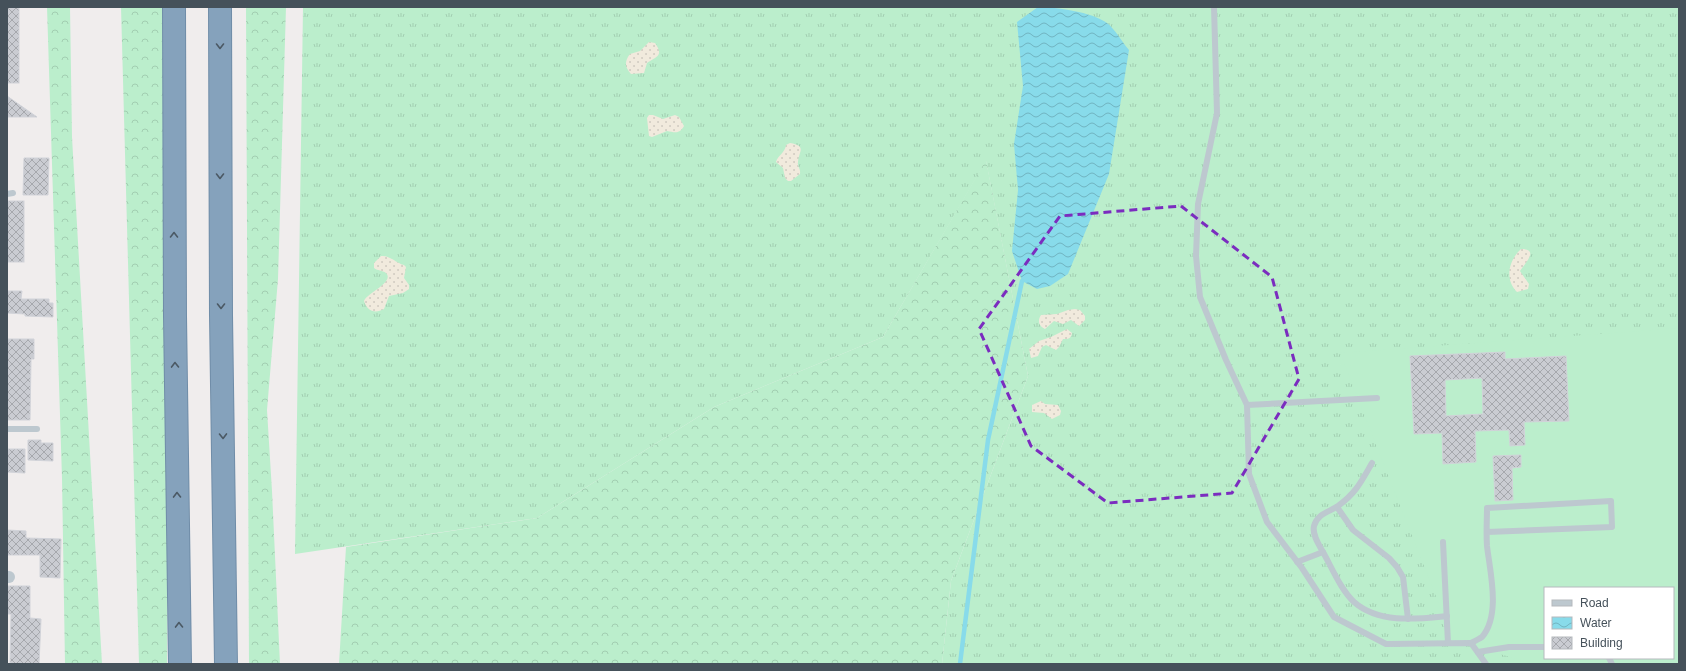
<svg xmlns="http://www.w3.org/2000/svg" width="1686" height="671" font-family="Arial,sans-serif">
	<defs>
		<pattern id="grass-tufts" width="24" height="20" patternUnits="userSpaceOnUse"><rect width="24" height="20" fill="#bec"/><path d="M3 7l-1-3M5 7V3M7 7l1-3M15 17l-1-3M17 17v-4M19 17l1-3" fill="none" stroke="#a2ceb1"/></pattern>
		<pattern id="forest-crowns" width="20" height="18" patternUnits="userSpaceOnUse"><rect width="20" height="18" fill="#bec"/><path d="M2 6a3 3 0 1 1 6 0M12 15a3 3 0 1 1 6 0" fill="none" stroke="#a2ceb1"/></pattern>
		<pattern id="sand-dots" width="8" height="8" patternUnits="userSpaceOnUse"><rect width="8" height="8" fill="#f1eadd"/><path d="M2 2h.1M6 6h.1" fill="none" stroke="#d0cac0" stroke-width="1.8" stroke-linecap="round"/></pattern>
		<pattern id="water-waves" width="16" height="10" patternUnits="userSpaceOnUse"><rect width="16" height="10" fill="#88dbea"/><path d="M0 5q4-4 8 0t8 0" fill="none" stroke="#71b4c1"/></pattern>
		<pattern id="building-cross-hatch" width="8" height="8" patternUnits="userSpaceOnUse"><rect width="8" height="8" fill="#caccd2"/><path d="M0 0l8 8M0 8l8-8" fill="none" stroke="#a6a8ad"/></pattern>
	</defs>
	<rect width="100%" height="100%" fill="#f0eded"/>
	<path fill="url(#grass-tufts)" fill-rule="evenodd" d="M 303,7 L 1679,7 L 1679,664 L 942,664 L 951,581 L 1028,376 L 986,161 L 883,337 L 714,407 L 537,518 L 295,554 ZM 1545,588 L 1673,588 L 1673,658 L 1545,658 Z"/>
	<g fill="url(#forest-crowns)">
		<polygon points="47,7 70,7 72,137 102,664 65,664 62,478"/>
		<polygon points="121,7 163,7 168,540 167,664 139,664"/>
		<polygon points="246,7 286,7 278,279 267,410 272,491 280,664 249,664"/>
		<polygon points="986,160 1028,376 951,581 942,664 339,664 346,547 537,518 714,407 883,337"/>
	</g>
	<g fill="url(#sand-dots)">
		<path d="M 649,42 L 655,43 C 664,56 657,56 647,63 L 644,73 L 631,74 C 625,67 624,62 630,54 L 640,51 Z"/>
		<path d="M 649,115 L 653,115 L 663,119 L 675,115 L 679,117 L 684,126 C 679,135 674,132 667,131 L 652,137 L 649,136 L 647,118 Z"/>
		<path d="M 790,143 C 807,146 799,151 798,162 C 797,166 801,169 800,174 L 791,181 L 788,181 L 785,178 L 783,168 L 776,162 C 778,155 785,153 786,145 Z"/>
		<path d="M 1521,249 C 1541,249 1523,265 1520,271 L 1529,284 L 1528,289 L 1517,292 C 1504,279 1509,260 1521,249 Z"/>
		<path d="M 381,256 C 390,255 396,263 404,265 L 406,267 L 404,278 L 409,285 L 409,289 L 403,293 L 389,296 L 384,309 C 375,314 367,311 364,301 C 367,293 395,282 386,273 C 382,270 378,271 374,268 L 374,263 Z"/>
		<path d="M 1075,309 L 1080,310 L 1085,316 L 1085,320 L 1079,326 L 1071,320 L 1063,324 L 1054,321 L 1045,329 C 1039,326 1037,321 1041,315 L 1057,314 L 1068,310 Z"/>
		<path d="M 1067,329 L 1072,333 C 1071,339 1068,339 1063,339 L 1059,347 L 1056,350 L 1046,345 L 1042,347 L 1038,356 L 1031,358 L 1029,349 L 1039,341 L 1051,337 Z"/>
		<polygon points="1041,401 1045,404 1058,405 1061,411 1060,415 1052,419 1044,413 1032,412 1032,405"/>
	</g>
	<path fill="#bec" fill-rule="evenodd" d="M 1679,328 L 1679,664 L 1537,664 L 1454,642 L 1340,353 ZM 1545,588 L 1673,588 L 1673,658 L 1545,658 Z"/>
	<path fill="url(#water-waves)" d="M 1038,7 C 1056,7 1092,12 1107,23 C 1115,29 1122,42 1129,50 L 1109,174 L 1068,274 L 1050,286 L 1037,289 L 1022,281 L 1012,251 L 1018,190 L 1014,144 L 1023,86 L 1017,22 Z"/>
	<g fill="none" stroke-linecap="round" stroke-linejoin="round">
		<polyline stroke="#88dbea" stroke-width="4.5" points="960,664 988,440 1022,281"/>
	</g>
	<g fill="url(#building-cross-hatch)" stroke="#d1d3d9" fill-rule="evenodd">
		<rect x="7" y="7" width="12" height="76"/>
		<polygon points="7,96 37,117 7,117"/>
		<polygon points="24,158 49,158 48,195 23,195"/>
		<rect x="7" y="201" width="17" height="61"/>
		<polygon points="7,291 22,291 21,299 49,299 49,303 53,303 53,317 25,316 25,314 7,313"/>
		<polygon points="7,339 34,339 34,359 31,359 30,420 7,420"/>
		<path d="M 1505,352 L 1505,359 L 1566,356 L 1569,421 L 1524,422 L 1525,445 L 1510,446 L 1509,430 L 1475,431 L 1476,462 L 1443,464 L 1442,433 L 1414,434 L 1410,356 ZM 1482,378 L 1483,414 L 1446,416 L 1445,380 Z"/>
		<polygon points="28,440 41,440 41,443 53,443 53,461 28,460"/>
		<polygon points="7,449 25,449 25,473 7,472"/>
		<polygon points="1521,455 1521,467 1512,468 1513,500 1495,501 1493,456"/>
		<polygon points="7,530 26,531 26,538 61,539 60,578 40,577 40,555 7,555"/>
		<polygon points="7,586 30,586 30,618 41,619 39,664 10,664 11,614 7,614"/>
	</g>
	<g fill="none" stroke-linecap="round" stroke-linejoin="round">
		<g stroke="#708da8" stroke-width="24">
			<g id="highway">
				<polyline points="174,7 175,316 180,664"/>
				<polyline points="220,7 221,315 226,664"/>
			</g>
		</g>
		<g stroke="#bdc8cf" stroke-width="6">
			<polyline points="1214,7 1217,113 1198,204 1196,256 1200,297 1226,360 1247,405 1377,398"/>
			<polyline points="7,194 13,193"/>
			<polyline points="1247,405 1249,474 1267,522 1302,568 1334,617 1386,644 1471,643 1486,664"/>
			<polyline points="7,429 37,429"/>
			<polyline points="1337,507 1353,530 1389,558 1397,567 1403,577 1408,619"/>
			<polyline points="1443,542 1448,643"/>
			<path d="M 1323,552 C 1319,545 1312,535 1314,526 C 1317,514 1329,512 1338,506 C 1356,493 1361,482 1372,463"/>
			<path d="M 1297,562 L 1323,552 C 1332,568 1341,590 1354,602 C 1379,624 1417,619 1447,616"/>
			<path d="M 1471,643 C 1475,641 1479,639 1482,637 C 1501,615 1490,572 1487,546 C 1486,533 1487,520 1487,508 L 1611,501 L 1612,527 L 1487,532"/>
			<polyline points="1478,652 1509,647 1545,647"/>
			<polyline points="1609,658 1612,664"/>
		</g>
		<polyline stroke="#bdc8cf" stroke-width="12" points="7,577 9,577"/>
		<use href="#highway" stroke="#85a2bc" stroke-width="22"/>
	</g>
	<defs><path id="oneway-chevron" d="M-2-3.5L2.5 0L-2 3.5" fill="none" stroke-width="1.6" stroke-linecap="round" stroke-linejoin="round"/></defs>
	<g stroke="#4b5964">
		<use href="#oneway-chevron" transform="translate(220 46) rotate(90)"/>
		<use href="#oneway-chevron" transform="translate(220 176) rotate(90)"/>
		<use href="#oneway-chevron" transform="translate(174 235) rotate(-90)"/>
		<use href="#oneway-chevron" transform="translate(221 306) rotate(90)"/>
		<use href="#oneway-chevron" transform="translate(175 365) rotate(-91)"/>
		<use href="#oneway-chevron" transform="translate(223 436) rotate(89)"/>
		<use href="#oneway-chevron" transform="translate(177 495) rotate(-91)"/>
		<use href="#oneway-chevron" transform="translate(179 625) rotate(-91)"/>
	</g>
	<path fill="none" stroke="#7b2cbf" stroke-width="3" stroke-dasharray="8 5" stroke-linejoin="round" d="M 1181,206 L 1272,277 L 1299,379 L 1232,493 L 1108,503 L 1031,446 L 979,329 L 1060,216 Z"/>
	<rect width="1686" height="671" fill="none" stroke="#45515a" stroke-width="16"/>
	<rect x="1544" y="587" width="130" height="72" fill="#ffffff" stroke="#b5b9bd"/>
	<rect x="1552" y="600" width="20" height="6" fill="#bdc8cf" stroke="#b5b9bd"/>
	<text x="1580" y="607" font-size="12" fill="#45515a">Road</text>
	<rect x="1552" y="617" width="20" height="12" fill="url(#water-waves)" stroke="#b5b9bd"/>
	<text x="1580" y="627" font-size="12" fill="#45515a">Water</text>
	<rect x="1552" y="637" width="20" height="12" fill="url(#building-cross-hatch)" stroke="#b5b9bd"/>
	<text x="1580" y="647" font-size="12" fill="#45515a">Building</text>
</svg>
